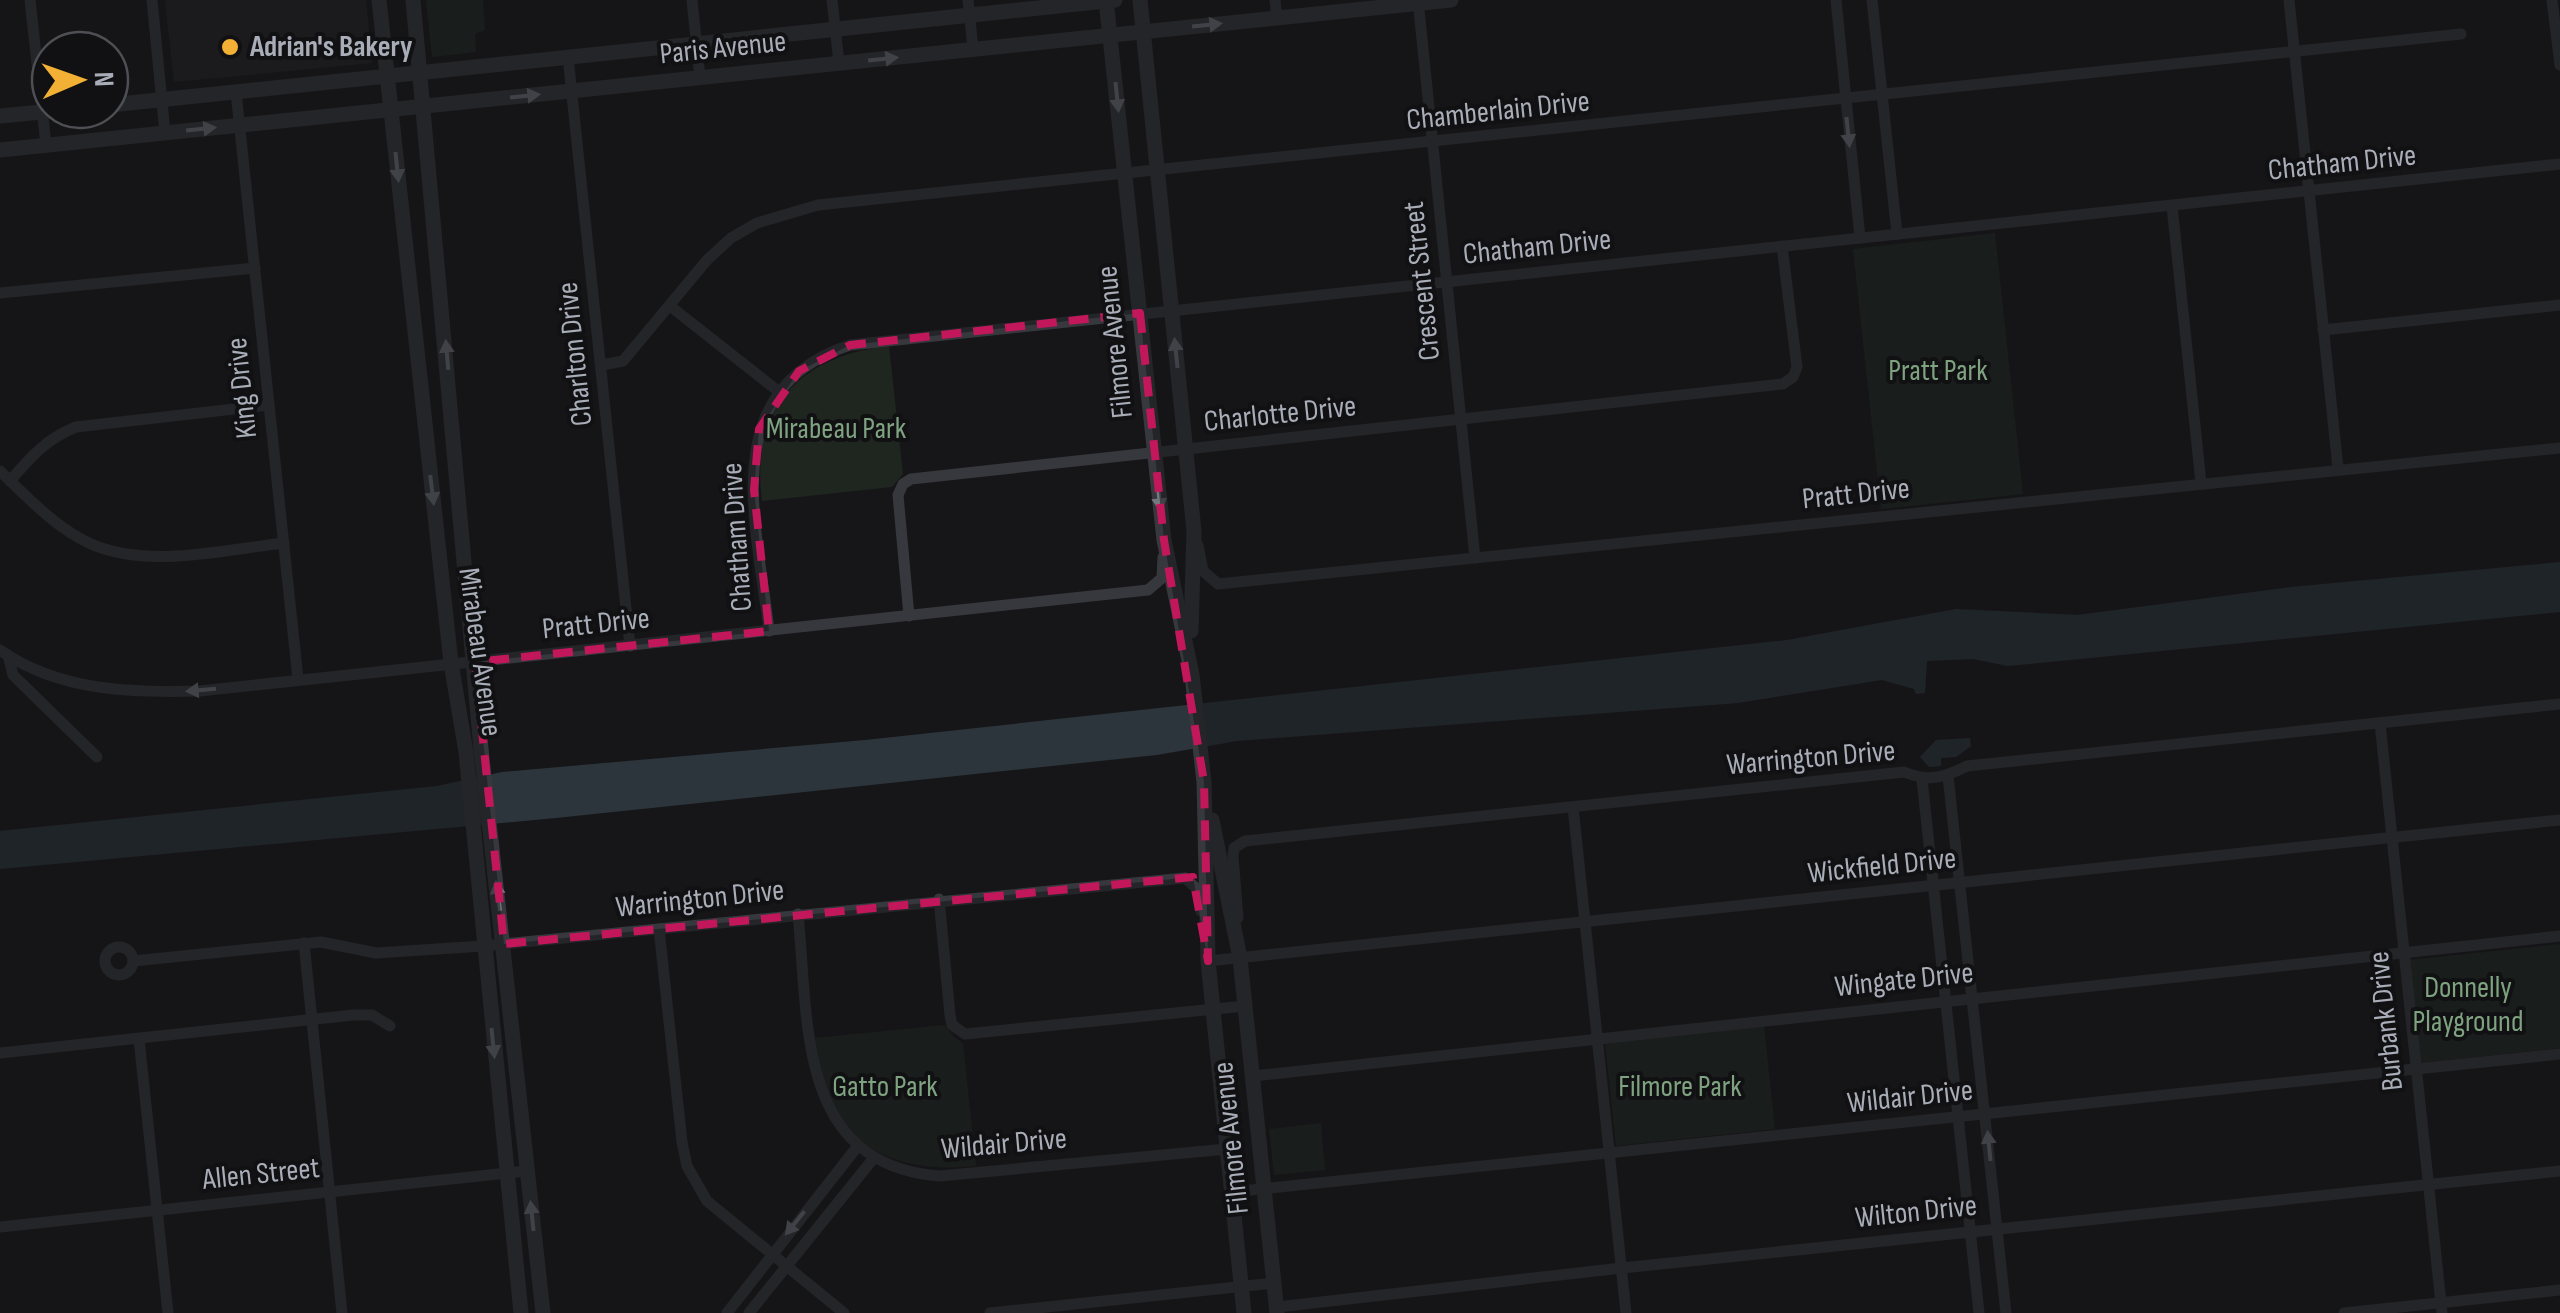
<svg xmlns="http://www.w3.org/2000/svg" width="2560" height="1313" font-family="'Sofia Sans Condensed',sans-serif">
	<rect width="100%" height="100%" fill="#161618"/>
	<polygon fill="#222225" points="165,0 366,0 372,63 174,82"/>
	<g fill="#1e261f">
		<polygon points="426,0 483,0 485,30 475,34 476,52 432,57"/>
		<polygon points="1995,233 2023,494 1881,509 1853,249"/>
		<path d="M 889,346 L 903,474 L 892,487 L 762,501 C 750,409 798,356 889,346 Z"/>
		<polygon points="2560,944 2560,1048 2419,1063 2409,960"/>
		<path d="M 945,1025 L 954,1037 L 963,1043 L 976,1166 C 916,1172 857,1160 829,1099 C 821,1081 819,1057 814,1038 Z"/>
		<polygon points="1764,1026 1775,1129 1616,1146 1605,1043"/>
		<polygon points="1321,1123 1325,1170 1274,1175 1269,1129"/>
	</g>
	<g fill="#2c353c">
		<polygon points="2560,562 2560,612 2008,666 1973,659 1927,661 1925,693 1916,694 1914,689 1882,680 1738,703 1237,741 1157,755 556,818 0,869 0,831 437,786 502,772 865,740 1787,640 1956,609 2077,615 2291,587"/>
		<polygon points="1970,738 1971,746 1956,757 1941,758 1941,766 1929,767 1920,757 1936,740"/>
	</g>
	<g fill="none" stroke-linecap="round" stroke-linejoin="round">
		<g stroke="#37383d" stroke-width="11">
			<polyline points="30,0 46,145"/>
			<polyline points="152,0 165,133"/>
			<polyline points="692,0 700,78"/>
			<polyline points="832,0 839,63"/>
			<polyline points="968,0 973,49"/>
			<polyline points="1275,0 1277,18"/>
			<polyline points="1418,0 1475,558"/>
			<polyline points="1836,0 1860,238"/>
			<polyline points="1872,0 1897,234"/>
			<polyline points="2289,0 2338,468"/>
			<polyline points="2552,0 2560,65"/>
			<polyline points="568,57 630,646"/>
			<polyline points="236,92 298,679"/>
			<polyline points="2172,206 2201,483"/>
			<polyline points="0,293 255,268"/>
			<polyline points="670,306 778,391"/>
			<polyline points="2323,330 2560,305"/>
			<polyline points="602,365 623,361 707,260 731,238 757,223 818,205 2461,34"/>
			<path d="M 0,471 C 27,497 56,528 91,544 C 149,569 223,550 284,543"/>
			<path d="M 10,481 C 30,458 47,438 76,427 L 269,405"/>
			<polyline points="1198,545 1203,571 1218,584 2560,448"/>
			<polyline points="909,616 898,495 903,484 911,479 1783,384 1793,377 1797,367 1782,246"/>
			<path d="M 769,631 C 757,523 715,389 850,345 L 2560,164"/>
			<path d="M 0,650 C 58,691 132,693 199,691 L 1148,590 L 1162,578 L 1163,557"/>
			<polyline points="8,655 13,675 97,757"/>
			<polyline points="2380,723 2442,1313"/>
			<polyline points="1948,776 2006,1313"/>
			<polyline points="1922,779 1979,1313"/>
			<polyline points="1573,807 1626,1313"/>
			<polyline points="939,899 950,1015 952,1025 965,1034 1245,1006"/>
			<path d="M 798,914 C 809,1022 796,1165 940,1176 L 1227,1149"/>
			<path d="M 1238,918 L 1233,857 L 1234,848 L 1245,841 L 1904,772 C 1929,782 1943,778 1967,766 L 2560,704"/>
			<polyline points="659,929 682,1142 687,1166 707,1201 844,1313"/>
			<polyline points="304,943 342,1313"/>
			<circle cx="119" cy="961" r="14"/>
			<polyline points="1207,955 1208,961 2560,820"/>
			<polyline points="133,961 321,942 376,953 483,946 1185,878 1196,888 1201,911"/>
			<polyline points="139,1039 168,1313"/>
			<polyline points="0,1053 353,1015 372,1015 390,1026"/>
			<polyline points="1253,1076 2560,936"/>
			<polyline points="1232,1192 2560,1054"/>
			<polyline points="0,1227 527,1171"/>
			<polyline points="1277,1307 1622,1268 2560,1171"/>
			<polyline points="727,1313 857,1147"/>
			<polyline points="749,1313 873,1159"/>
			<polyline points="990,1313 1274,1283"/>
			<polyline points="2344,1313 2560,1290"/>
		</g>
		<g stroke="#37383d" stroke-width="15">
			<polyline points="379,0 451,663 466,752 521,1313"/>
			<polyline points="413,0 481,749 543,1313"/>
			<polyline points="1106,0 1164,540 1192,675 1204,782 1208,961 1244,1313"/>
			<polyline points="1140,0 1194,531 1191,631"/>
			<polyline points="110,105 1115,0"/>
			<polyline points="0,116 62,110"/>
			<polyline points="0,150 1451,0"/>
			<polyline points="1212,820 1240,958 1277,1313"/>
		</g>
	</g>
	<defs><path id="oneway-solid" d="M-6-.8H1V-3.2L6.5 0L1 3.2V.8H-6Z" transform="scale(2.5)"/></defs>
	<g fill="#757881">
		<use href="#oneway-solid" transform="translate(1207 25) rotate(-6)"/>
		<use href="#oneway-solid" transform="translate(883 59) rotate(-6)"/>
		<use href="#oneway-solid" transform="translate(525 96) rotate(-6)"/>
		<use href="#oneway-solid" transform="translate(1117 97) rotate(84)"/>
		<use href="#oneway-solid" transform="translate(201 129) rotate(-6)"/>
		<use href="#oneway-solid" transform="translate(1848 132) rotate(84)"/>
		<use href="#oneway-solid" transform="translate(397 167) rotate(84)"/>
		<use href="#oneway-solid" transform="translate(1176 353) rotate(-96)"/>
		<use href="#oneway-solid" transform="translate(447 355) rotate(-95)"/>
		<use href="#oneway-solid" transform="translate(432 490) rotate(83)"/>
		<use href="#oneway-solid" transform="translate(1159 496) rotate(84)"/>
		<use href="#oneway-solid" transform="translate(201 690) rotate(175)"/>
		<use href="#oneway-solid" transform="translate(498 896) rotate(-98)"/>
		<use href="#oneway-solid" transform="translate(493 1043) rotate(84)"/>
		<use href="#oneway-solid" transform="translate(1989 1146) rotate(-96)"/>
		<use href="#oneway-solid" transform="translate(532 1216) rotate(-96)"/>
		<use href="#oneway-solid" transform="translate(795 1223) rotate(129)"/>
	</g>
	<path d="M0 0H2560V1313H0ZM 1140,313 L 1164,540 L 1204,782 L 1208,961 L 1193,877 L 504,944 L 475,662 L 769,631 L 754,490 L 759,429 L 799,371 L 850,345 Z" fill="#161618" fill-opacity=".55" fill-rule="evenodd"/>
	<path fill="none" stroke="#c2185b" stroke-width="8" stroke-dasharray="20 12" stroke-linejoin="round" d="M 1140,313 L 1164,540 L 1204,782 L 1208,961 L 1193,877 L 504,944 L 475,662 L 769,631 L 754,490 L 759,429 L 799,371 L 850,345 Z"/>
	<circle fill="#f2b134" stroke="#111113" stroke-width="4" cx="230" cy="47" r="10"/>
	<g text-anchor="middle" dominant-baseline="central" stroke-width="8" stroke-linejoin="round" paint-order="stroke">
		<g font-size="30" font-weight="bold" fill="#a8adb8" stroke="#111113" text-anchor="start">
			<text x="250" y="47">Adrian's Bakery</text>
		</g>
		<g font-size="30" fill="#a8adb8" stroke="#111113">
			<text transform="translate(723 48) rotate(-6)">Paris Avenue</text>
			<text transform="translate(1498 111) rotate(-6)">Chamberlain Drive</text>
			<text transform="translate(2342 163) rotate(-6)">Chatham Drive</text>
			<text transform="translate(1537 247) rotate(-6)">Chatham Drive</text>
			<text transform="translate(1422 281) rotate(-96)">Crescent Street</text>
			<text transform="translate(1115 342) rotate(-96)">Filmore Avenue</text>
			<text transform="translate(575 354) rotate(-96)">Charlton Drive</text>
			<text transform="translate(242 388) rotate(-96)">King Drive</text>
			<text transform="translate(1280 414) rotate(-6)">Charlotte Drive</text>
			<text transform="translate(1856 494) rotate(-6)">Pratt Drive</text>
			<text transform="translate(737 537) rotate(-94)">Chatham Drive</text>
			<text transform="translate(596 624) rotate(-6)">Pratt Drive</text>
			<text transform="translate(480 652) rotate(82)">Mirabeau Avenue</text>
			<text transform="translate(1811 758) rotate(-5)">Warrington Drive</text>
			<text transform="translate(1882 866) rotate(-6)">Wickfield Drive</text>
			<text transform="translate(700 899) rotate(-6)">Warrington Drive</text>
			<text transform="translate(1904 980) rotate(-6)">Wingate Drive</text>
			<text transform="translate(2386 1021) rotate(-96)">Burbank Drive</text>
			<text transform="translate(1910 1097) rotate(-6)">Wildair Drive</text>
			<text transform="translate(1231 1138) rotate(-96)">Filmore Avenue</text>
			<text transform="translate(1004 1144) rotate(-5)">Wildair Drive</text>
			<text transform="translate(261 1174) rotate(-6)">Allen Street</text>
			<text transform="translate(1916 1212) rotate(-6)">Wilton Drive</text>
		</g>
		<g font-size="30" fill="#7fa381" stroke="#111113">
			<text x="1938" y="371">Pratt Park</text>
			<text x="836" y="429">Mirabeau Park</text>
			<text x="2468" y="988">Donnelly<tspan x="2468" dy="34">Playground</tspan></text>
			<text x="885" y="1087">Gatto Park</text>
			<text x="1680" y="1087">Filmore Park</text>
		</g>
	</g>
	<g transform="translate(80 80) rotate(88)"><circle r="48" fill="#111113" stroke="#4d4f55" stroke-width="2.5"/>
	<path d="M0-8L18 38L0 25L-18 38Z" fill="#f2b134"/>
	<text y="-15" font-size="28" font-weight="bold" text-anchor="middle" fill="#a8adb8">N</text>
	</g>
</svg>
